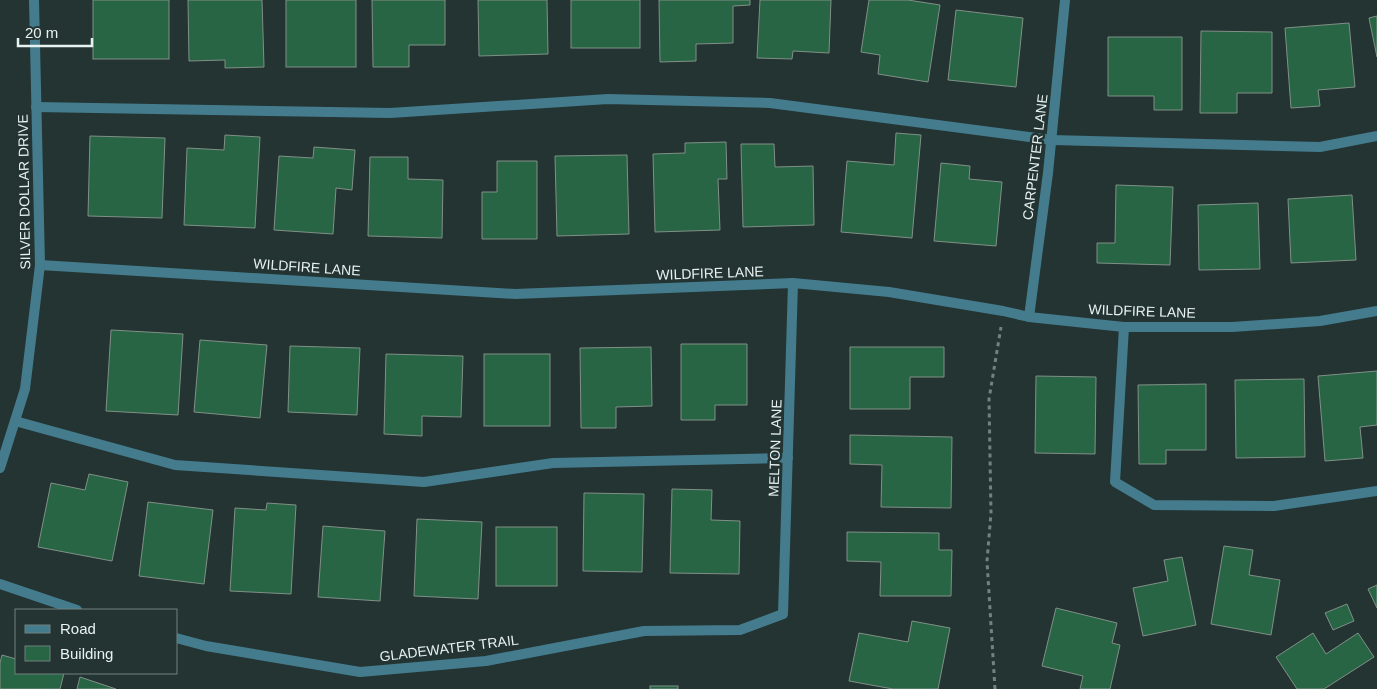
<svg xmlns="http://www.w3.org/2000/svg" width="1377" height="689" font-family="Arial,sans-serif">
	<rect width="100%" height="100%" fill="#233433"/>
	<g fill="#276545" stroke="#819087">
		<rect x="93" y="0" width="76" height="59"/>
		<polygon points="188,0 262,0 264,67 225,68 225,60 189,61"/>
		<rect x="286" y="0" width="70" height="67"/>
		<polygon points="372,0 445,0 445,45 409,45 409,67 373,67"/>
		<polygon points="478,0 547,0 548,54 479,56"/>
		<rect x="571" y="0" width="69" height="48"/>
		<polygon points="659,0 750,0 750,5 733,6 733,43 696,44 696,61 660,62"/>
		<polygon points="760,0 831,0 829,53 793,51 792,59 757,58"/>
		<polygon points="869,0 908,0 940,5 928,82 878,74 880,55 861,52"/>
		<polygon points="956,10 1023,18 1016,87 948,80"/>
		<polygon points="1377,16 1377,57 1369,18"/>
		<polygon points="1349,23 1355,87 1318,90 1320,106 1291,108 1285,28"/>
		<polygon points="1201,31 1272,32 1272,93 1237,93 1237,113 1200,113"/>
		<polygon points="1108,37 1182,37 1182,110 1154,110 1154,96 1108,96"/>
		<polygon points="896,133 921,135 912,238 841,232 847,161 894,165"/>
		<polygon points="225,135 260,137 255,228 184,225 187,148 224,150"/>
		<polygon points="90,136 165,138 162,218 88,216"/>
		<polygon points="726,142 727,179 718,179 720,230 655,232 653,154 685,153 685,143"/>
		<polygon points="741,144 774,144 775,167 813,166 814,225 743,227"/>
		<polygon points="314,147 355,150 352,190 336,188 333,234 274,230 279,156 313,158"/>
		<polygon points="627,155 629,234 557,236 555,156"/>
		<polygon points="370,157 408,157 408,179 443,180 442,238 368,236"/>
		<polygon points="497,161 537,161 537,239 482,239 482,192 497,192"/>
		<polygon points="941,163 970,166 969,179 1002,182 996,246 934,241"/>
		<polygon points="1116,185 1173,187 1170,265 1097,263 1097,243 1115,243"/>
		<polygon points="1352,195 1356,260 1291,263 1288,199"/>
		<polygon points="1258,203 1260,269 1199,270 1198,205"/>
		<polygon points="111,330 183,334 178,415 106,411"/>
		<polygon points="200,340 267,345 260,418 194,412"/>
		<polygon points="681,344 747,344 747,405 715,405 715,420 681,420"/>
		<polygon points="290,346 360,348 357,415 288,412"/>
		<polygon points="651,347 652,406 616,407 616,428 581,428 580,348"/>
		<polygon points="850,347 944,347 944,377 910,377 910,409 850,409"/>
		<polygon points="386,354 463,356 461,417 422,416 422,436 384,434"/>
		<rect x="484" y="354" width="66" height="72"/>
		<polygon points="1377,371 1377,425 1360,427 1363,458 1325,461 1318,376"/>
		<polygon points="1036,376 1096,377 1095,454 1035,453"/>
		<polygon points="1304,379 1305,457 1236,458 1235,380"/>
		<polygon points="1206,384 1206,450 1166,450 1166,464 1139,464 1138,385"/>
		<polygon points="850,435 952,437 951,508 881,507 882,465 850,464"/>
		<polygon points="89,474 128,482 112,561 38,547 51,483 85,490"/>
		<polygon points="672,489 712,490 711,520 740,521 739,574 670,573"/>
		<polygon points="584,493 644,494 642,572 583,571"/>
		<polygon points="148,502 213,510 204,584 139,576"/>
		<polygon points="267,503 296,505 291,594 230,591 235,508 266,510"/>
		<polygon points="417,519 482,522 478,599 414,596"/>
		<polygon points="323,526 385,531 380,601 318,597"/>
		<rect x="496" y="527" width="61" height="59"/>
		<polygon points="847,532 939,533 939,550 952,550 951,596 880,596 881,562 847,561"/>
		<polygon points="1224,546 1253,550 1249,575 1280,580 1271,635 1211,624"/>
		<polygon points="1182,557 1196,625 1143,636 1133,588 1168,581 1164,560"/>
		<polygon points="1377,585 1377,608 1368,589"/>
		<polygon points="1347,604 1354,621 1333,630 1325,613"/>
		<polygon points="1056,608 1117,623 1112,643 1120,645 1110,689 1080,689 1083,676 1042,666"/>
		<polygon points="912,621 950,628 938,689 893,689 849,681 859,633 908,642"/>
		<polygon points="1313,633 1326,654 1358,633 1374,657 1324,689 1297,689 1276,657"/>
		<polygon points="2,655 16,659 16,673 64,673 60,689 0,689 0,663"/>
		<polygon points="80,677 116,689 77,689"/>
		<rect x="650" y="686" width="28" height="3"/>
	</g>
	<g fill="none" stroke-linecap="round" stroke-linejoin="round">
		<polyline stroke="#738281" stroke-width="3" stroke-dasharray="4 4" stroke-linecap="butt" points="995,689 987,561 991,513 989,399 1001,327"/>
		<g stroke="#447c8d" stroke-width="10">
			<polyline points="36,107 390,113 608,99 770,103 1052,140 1320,147 1377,136"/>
			<polyline points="1124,327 1115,482 1154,505 1274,506 1377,491"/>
			<polyline points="15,421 175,465 424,482 553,463 788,458"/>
		</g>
		<g stroke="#447c8d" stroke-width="10">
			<polyline points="40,265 515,294 793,283 889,292 1003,311 1029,317 1124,327 1232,327 1320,321 1377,311"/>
			<polyline points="1029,317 1048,173 1065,0"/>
			<polyline points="0,468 25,389 40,265 34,0"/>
			<polyline points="0,584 77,610"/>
			<polyline points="176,638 206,646 360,672 486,661 644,631 740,630 783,614 793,283"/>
		</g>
	</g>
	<g text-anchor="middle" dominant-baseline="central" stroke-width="5" stroke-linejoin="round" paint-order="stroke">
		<g font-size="14" fill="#e7f1f0" stroke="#233433">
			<text transform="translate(1035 157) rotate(-83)">CARPENTER LANE</text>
			<text transform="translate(24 192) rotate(-91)">SILVER DOLLAR DRIVE</text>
			<text transform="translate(307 267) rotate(4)">WILDFIRE LANE</text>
			<text transform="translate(710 273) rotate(-2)">WILDFIRE LANE</text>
			<text transform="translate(1142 311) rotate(2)">WILDFIRE LANE</text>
			<text transform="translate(775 448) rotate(-88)">MELTON LANE</text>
			<text transform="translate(449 648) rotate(-7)">GLADEWATER TRAIL</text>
		</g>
	</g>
	<rect x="15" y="609" width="162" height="65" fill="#233433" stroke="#71807f"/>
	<rect x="25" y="625" width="25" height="8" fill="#447c8d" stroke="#71807f"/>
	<text x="60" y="634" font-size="15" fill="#e7f1f0">Road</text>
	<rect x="25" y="646" width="25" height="15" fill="#276545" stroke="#71807f"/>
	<text x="60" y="659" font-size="15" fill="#e7f1f0">Building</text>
	<path d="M18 38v8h74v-8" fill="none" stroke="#e7f1f0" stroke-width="2.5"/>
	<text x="25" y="38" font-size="15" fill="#e7f1f0" stroke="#233433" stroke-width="4" paint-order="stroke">20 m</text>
</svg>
